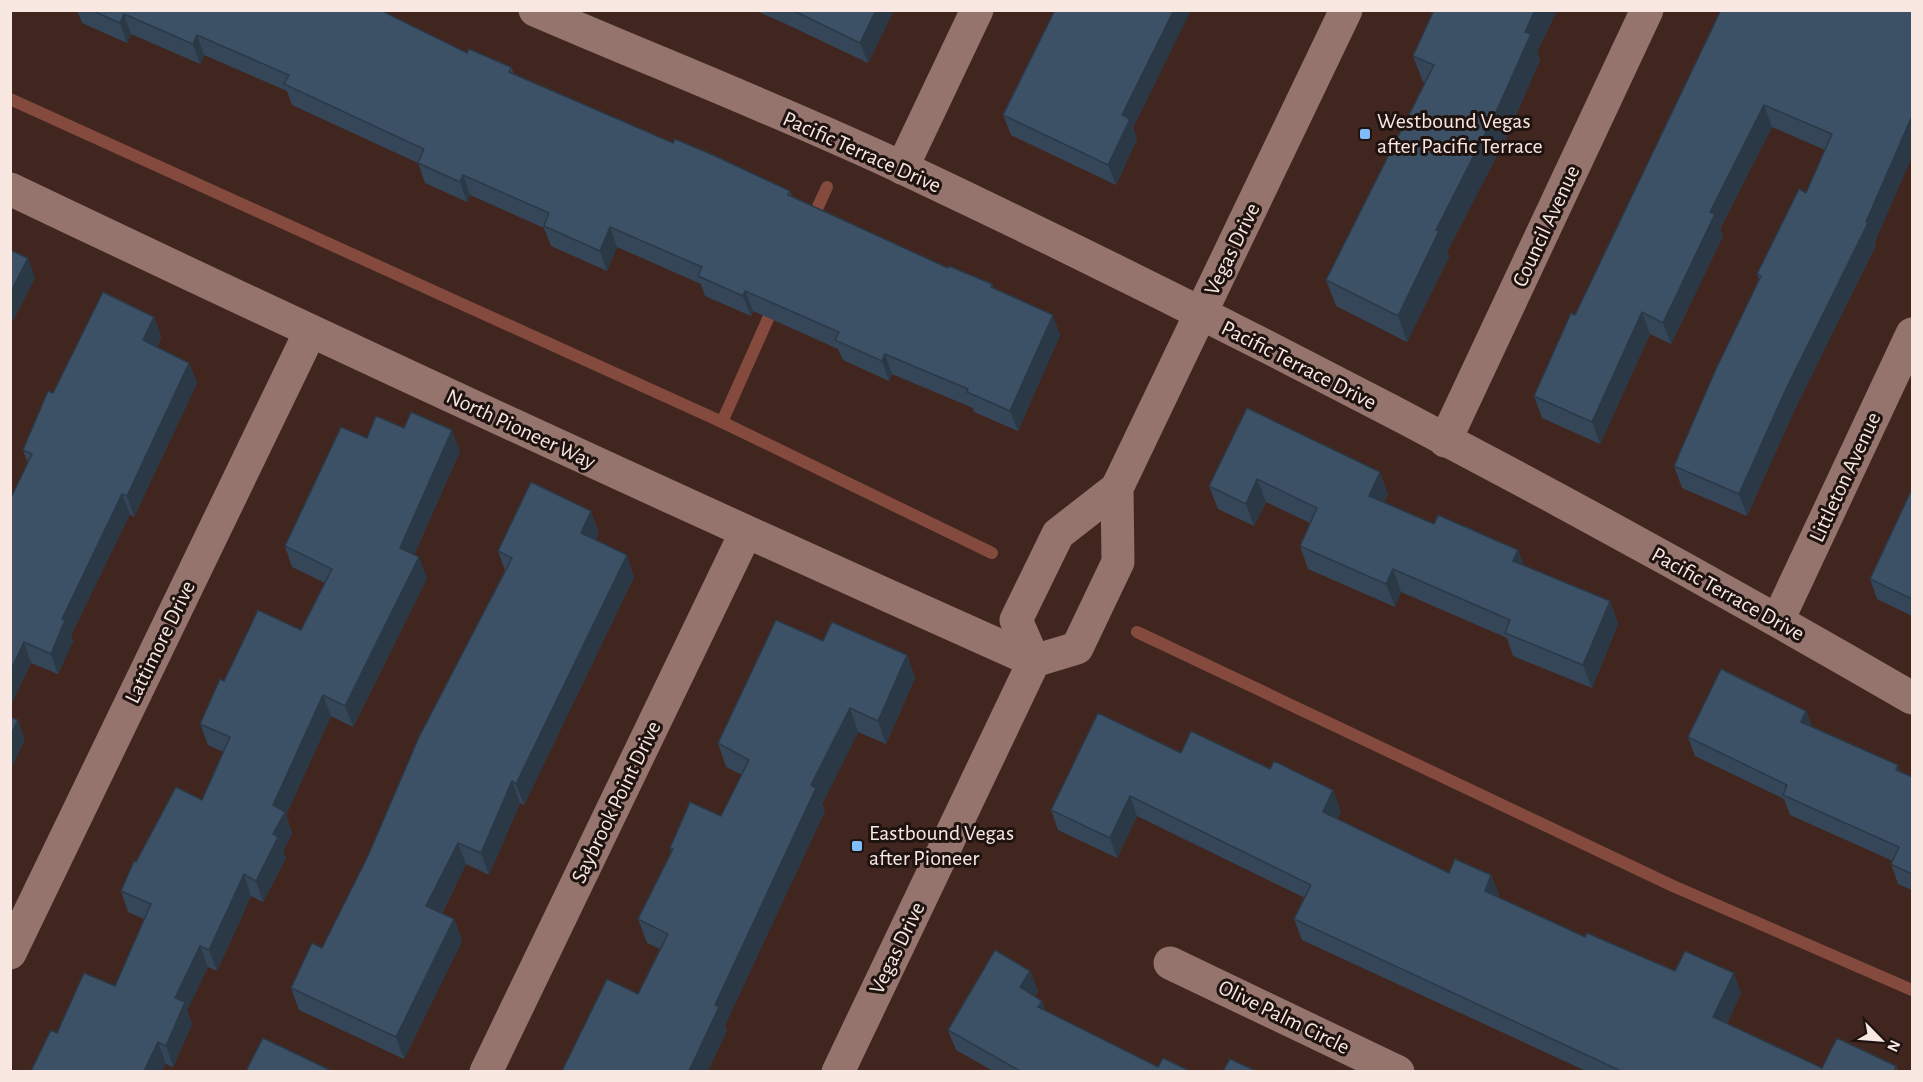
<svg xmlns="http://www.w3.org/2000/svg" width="1923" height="1082" font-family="'Alegreya Sans',sans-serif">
	<rect width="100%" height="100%" fill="#412620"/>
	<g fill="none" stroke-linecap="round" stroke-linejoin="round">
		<g stroke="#854a3e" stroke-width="12">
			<polyline points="10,99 722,422 992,553"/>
			<polyline points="811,222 827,187"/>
			<polyline points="722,422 775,303"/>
			<polyline points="1137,632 1673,886 1912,990"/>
		</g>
		<g stroke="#94746c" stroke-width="33">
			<path d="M 535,10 C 658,63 784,112 905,169 C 1248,331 1585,508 1912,698"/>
			<polyline points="902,168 977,10"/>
			<path d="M 10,189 C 350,351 691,508 1034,661"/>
			<polyline points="1445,441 1647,10"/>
			<polyline points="1778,620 1912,334"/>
			<polyline points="10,953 310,332"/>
			<polyline points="1170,963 1398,1072"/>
			<polyline points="486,1072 746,532"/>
		</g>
		<g stroke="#94746c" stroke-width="33">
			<polyline points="1034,661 1016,620 1058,534 1117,488"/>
			<polyline points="838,1072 1034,661 1077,648 1118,562 1117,488 1346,10"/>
		</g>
	</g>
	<g fill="#344658">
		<polygon points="77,10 380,10 467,53 511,67 514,74 673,143 790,191 792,196 948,268 992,284 994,289 1060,335 1018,431 974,412 973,408 892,374 889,381 843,360 838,349 753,311 751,316 705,296 701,284 617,247 607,271 551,246 544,228 470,195 467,202 425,183 418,163 292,105 287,91 204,55 200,64 131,34 127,43 82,23"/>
		<polygon points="754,10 894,10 868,63 786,24"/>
		<polygon points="1434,10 1557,10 1537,52 1540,60 1506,138 1447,252 1449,257 1407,342 1336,306 1326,280 1425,83 1423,82 1413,56"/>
		<polygon points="1721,10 1912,10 1875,242 1876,245 1794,411 1747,516 1682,488 1674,466 1759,280 1757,274 1806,193 1825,150 1772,127 1720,229 1723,236 1671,344 1650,334 1600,444 1542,418 1534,396 1575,315"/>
		<polygon points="1003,115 1133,128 1137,139 1116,185 1011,135"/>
		<polygon points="154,317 161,337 157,347 189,363 197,383 134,517 130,514 71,635 73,641 58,674 31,663 10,707 10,500 28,464 23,450 53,393"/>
		<polygon points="1247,408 1388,494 1384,502 1434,524 1518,550 1524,566 1610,601 1618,624 1592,688 1513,656 1507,638 1401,592 1395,607 1308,569 1300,546 1310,523 1266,502 1254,526 1218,509 1209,486"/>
		<polygon points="367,438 460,451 414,555 427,578 353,727 331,716 286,815 292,833 283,851 286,858 263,902 251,896 217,971 208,967 187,1010 192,1024 173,1067 166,1064 57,1033 115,986 144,919 128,912 121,891 136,862 202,800 223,752 208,745 200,724 224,681 301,630 325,583 292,567 285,546"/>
		<polygon points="1912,489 1912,616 1877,599 1870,579"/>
		<polygon points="599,533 596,540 634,577 524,805 520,803 489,875 466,864 442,913 454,919 462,941 404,1059 299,1010 291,988 322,948 368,856 505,571 498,551"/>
		<polygon points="823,641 907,655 915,678 886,744 858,732 822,804 825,811 725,1025 727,1031 638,994 660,949 647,943 638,919 671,852 670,848 721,816 742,775 726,767 718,743"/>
		<polygon points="1806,711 1812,727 1912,777 1912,890 1898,884 1891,864 1893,861 1790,815 1784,799 1695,756 1688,737"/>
		<polygon points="1181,753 1341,811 1337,819 1449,873 1491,875 1499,895 1498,897 1585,937 1675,971 1741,993 1727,1023 1822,1068 1896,1066 1898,1071 1586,1071 1302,940 1294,919 1305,898 1137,816 1117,858 1058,830 1051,810"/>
		<polygon points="1030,971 1038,991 1035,996 1046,1011 1158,1067 1190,1071 993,1071 956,1050 948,1030"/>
	</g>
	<g fill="#2b3947">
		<polygon points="876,10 894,10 868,63 860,43"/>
		<polygon points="1174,10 1191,10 1133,128 1137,139 1116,185 1108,165 1122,115"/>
		<polygon points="1535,10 1557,10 1537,52 1540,60 1506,138 1447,252 1449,257 1407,342 1398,316"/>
		<polygon points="124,14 131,34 127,43 120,23"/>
		<polygon points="197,35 204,55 200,64 193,44"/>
		<polygon points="1764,105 1772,127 1720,229 1723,236 1671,344 1663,323 1710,212"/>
		<polygon points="1912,116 1912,157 1875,242 1876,245 1794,411 1747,516 1739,494 1786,389 1866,222"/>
		<polygon points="463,175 470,195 467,202 460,182"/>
		<polygon points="610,227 617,247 607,271 600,251"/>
		<polygon points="28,258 35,278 10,327 10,293"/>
		<polygon points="745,291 753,311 751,316 743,296"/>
		<polygon points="1642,312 1650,334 1600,444 1592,422"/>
		<polygon points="1053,315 1060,335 1018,431 1010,411"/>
		<polygon points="154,317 161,337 150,360 143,340"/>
		<polygon points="885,354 892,374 889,381 882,361"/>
		<polygon points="189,363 197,383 134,517 127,496"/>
		<polygon points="452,430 460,451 408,569 400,548"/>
		<polygon points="1380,472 1388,494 1377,518 1369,496"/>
		<polygon points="1257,479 1266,502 1254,526 1246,504"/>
		<polygon points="122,494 130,514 71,635 73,641 58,674 51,654 62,619"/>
		<polygon points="591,511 599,533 589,555 581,533"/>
		<polygon points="1518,550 1526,572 1513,561"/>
		<polygon points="627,555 634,577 524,805 516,784"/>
		<polygon points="419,557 427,578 353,727 345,706"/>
		<polygon points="1393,569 1401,592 1395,607 1386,584"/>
		<polygon points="1610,601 1618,624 1592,688 1583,665"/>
		<polygon points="24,642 31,663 10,707 10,672"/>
		<polygon points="907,655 915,678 886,744 878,721"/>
		<polygon points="323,695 331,716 286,815 292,833 283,851 286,858 263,902 256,881 273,805"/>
		<polygon points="850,708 858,732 822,804 825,811 725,1025 727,1031 708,1071 689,1071 715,1005 811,785"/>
		<polygon points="1806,711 1813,730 1801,722"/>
		<polygon points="18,720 25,740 10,771 10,736"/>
		<polygon points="1898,765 1905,784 1896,770"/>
		<polygon points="512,781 520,803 489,875 481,853"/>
		<polygon points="1333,790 1341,811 1330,833 1323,812"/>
		<polygon points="1130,796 1137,816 1117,858 1110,838"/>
		<polygon points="458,843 466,864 434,927 426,906"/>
		<polygon points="244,874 251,896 217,971 209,950"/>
		<polygon points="1491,875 1499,895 1492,911 1485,891"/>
		<polygon points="454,919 462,941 404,1059 396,1037"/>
		<polygon points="200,946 208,967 187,1010 192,1024 173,1067 166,1046 175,998"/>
		<polygon points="1030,971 1038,991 1028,1008 1020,987"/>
		<polygon points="1734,973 1741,993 1721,1037 1713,1017"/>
		<polygon points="1042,1001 1050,1021 1038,1007"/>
		<polygon points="158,1042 166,1064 162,1071 144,1071"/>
	</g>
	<g fill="#3d5166" stroke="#2b3947" stroke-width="1.5">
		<polygon points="91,10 380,10 467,53 469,49 511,67 509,72 673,143 675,139 713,155 790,191 788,195 948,268 949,266 992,284 991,287 1053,315 1010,411 967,392 968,389 885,354 882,361 835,340 839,332 745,291 743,296 698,276 702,267 610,227 600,251 544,226 549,213 463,175 460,182 418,163 424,149 284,84 289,75 197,35 193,44 124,14 120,23"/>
		<polygon points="792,10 876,10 860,43"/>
		<polygon points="1055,10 1174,10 1122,115 1130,119 1108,165 1003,115"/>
		<polygon points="1434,10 1535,10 1525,32 1531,34 1496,112 1436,230 1439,231 1398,316 1326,280 1434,65 1413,56"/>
		<polygon points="1721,10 1912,10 1912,116 1866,222 1868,223 1786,389 1739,494 1674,466 1716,369 1761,276 1757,274 1799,189 1806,193 1832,134 1764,105 1710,212 1715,214 1663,323 1642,312 1592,422 1534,396 1571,313 1575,315"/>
		<polygon points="10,250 28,258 10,293"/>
		<polygon points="103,292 154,317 143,340 189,363 127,496 122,494 62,619 65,620 51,654 24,642 10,672 10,500 32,454 23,450 48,391 53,393"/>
		<polygon points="1247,408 1380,472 1369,496 1434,524 1438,515 1518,550 1513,561 1610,601 1583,665 1505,633 1510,620 1393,569 1386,584 1300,546 1317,508 1257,479 1246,504 1209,486"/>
		<polygon points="411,412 452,430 400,548 419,557 345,706 323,695 273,805 285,812 273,834 278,837 256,881 244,874 209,950 200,946 175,998 185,1002 166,1046 158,1042 144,1071 31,1071 51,1030 57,1033 84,973 115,986 151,904 121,891 134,861 136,862 176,787 202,800 230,737 200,724 220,679 224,681 258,610 301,630 332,569 285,546 341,427 367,438 376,416 404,428"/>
		<polygon points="531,482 591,511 581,533 627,555 516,784 512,781 481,853 458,843 426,906 454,919 396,1037 291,988 312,943 322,948 368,856 419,737 512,558 498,551"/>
		<polygon points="1912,489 1912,599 1870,579"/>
		<polygon points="776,620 823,641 832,622 907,655 878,721 850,708 811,785 816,788 715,1005 719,1007 689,1071 562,1071 607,979 638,994 668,934 638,919 673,849 670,848 690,802 721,816 749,760 718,743"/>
		<polygon points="1721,669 1806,711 1801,722 1898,765 1896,770 1912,777 1912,874 1891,864 1899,847 1783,795 1787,785 1688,737"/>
		<polygon points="1098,713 1181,753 1191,731 1270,769 1274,761 1333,790 1323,812 1449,873 1455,859 1491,875 1485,891 1585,937 1587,933 1675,971 1685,951 1734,973 1713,1017 1822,1068 1837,1038 1896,1066 1894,1071 1619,1071 1619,1070 1294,919 1311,885 1130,796 1110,838 1051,810"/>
		<polygon points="10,717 18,720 10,736"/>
		<polygon points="995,950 1030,971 1020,987 1042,1001 1038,1007 1158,1067 1163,1058 1190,1071 1020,1071 948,1030"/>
		<polygon points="263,1038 332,1071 246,1071"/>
		<polygon points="1230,1059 1256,1071 1223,1071"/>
	</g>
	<g fill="#81bcfa" stroke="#1f1310" stroke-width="2">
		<rect x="1359" y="128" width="12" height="12" rx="3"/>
		<rect x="851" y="840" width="12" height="12" rx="3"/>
	</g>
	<g text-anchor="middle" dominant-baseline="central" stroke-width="6" stroke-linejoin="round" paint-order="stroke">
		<g font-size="22" fill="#f9e7e2" stroke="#1f1310" text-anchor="start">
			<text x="1377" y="121">Westbound Vegas<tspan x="1377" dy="25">after Pacific Terrace</tspan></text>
			<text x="869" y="833">Eastbound Vegas<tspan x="869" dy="25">after Pioneer</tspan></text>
		</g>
		<g font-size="22" fill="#f9e7e2" stroke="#1f1310">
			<text transform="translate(862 152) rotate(24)">Pacific Terrace Drive</text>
			<text transform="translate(1546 226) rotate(-65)">Council Avenue</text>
			<text transform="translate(1232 249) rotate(-64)">Vegas Drive</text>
			<text transform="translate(1299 365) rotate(27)">Pacific Terrace Drive</text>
			<text transform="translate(521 429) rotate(25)">North Pioneer Way</text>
			<text transform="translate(1845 477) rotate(-65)">Littleton Avenue</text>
			<text transform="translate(1728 594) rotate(29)">Pacific Terrace Drive</text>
			<text transform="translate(160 642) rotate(-64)">Lattimore Drive</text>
			<text transform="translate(616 802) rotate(-64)">Saybrook Point Drive</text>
			<text transform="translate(897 948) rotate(-64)">Vegas Drive</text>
			<text transform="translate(1284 1017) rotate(26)">Olive Palm Circle</text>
		</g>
	</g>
	<rect width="1923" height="1082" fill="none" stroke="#f9e7e2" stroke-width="24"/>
	<g transform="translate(1881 1040) rotate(115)" stroke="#1f1310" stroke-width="4.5" paint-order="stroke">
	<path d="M0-4.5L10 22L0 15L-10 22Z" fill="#f9e7e2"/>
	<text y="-9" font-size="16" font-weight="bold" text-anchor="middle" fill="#f9e7e2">N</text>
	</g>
</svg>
